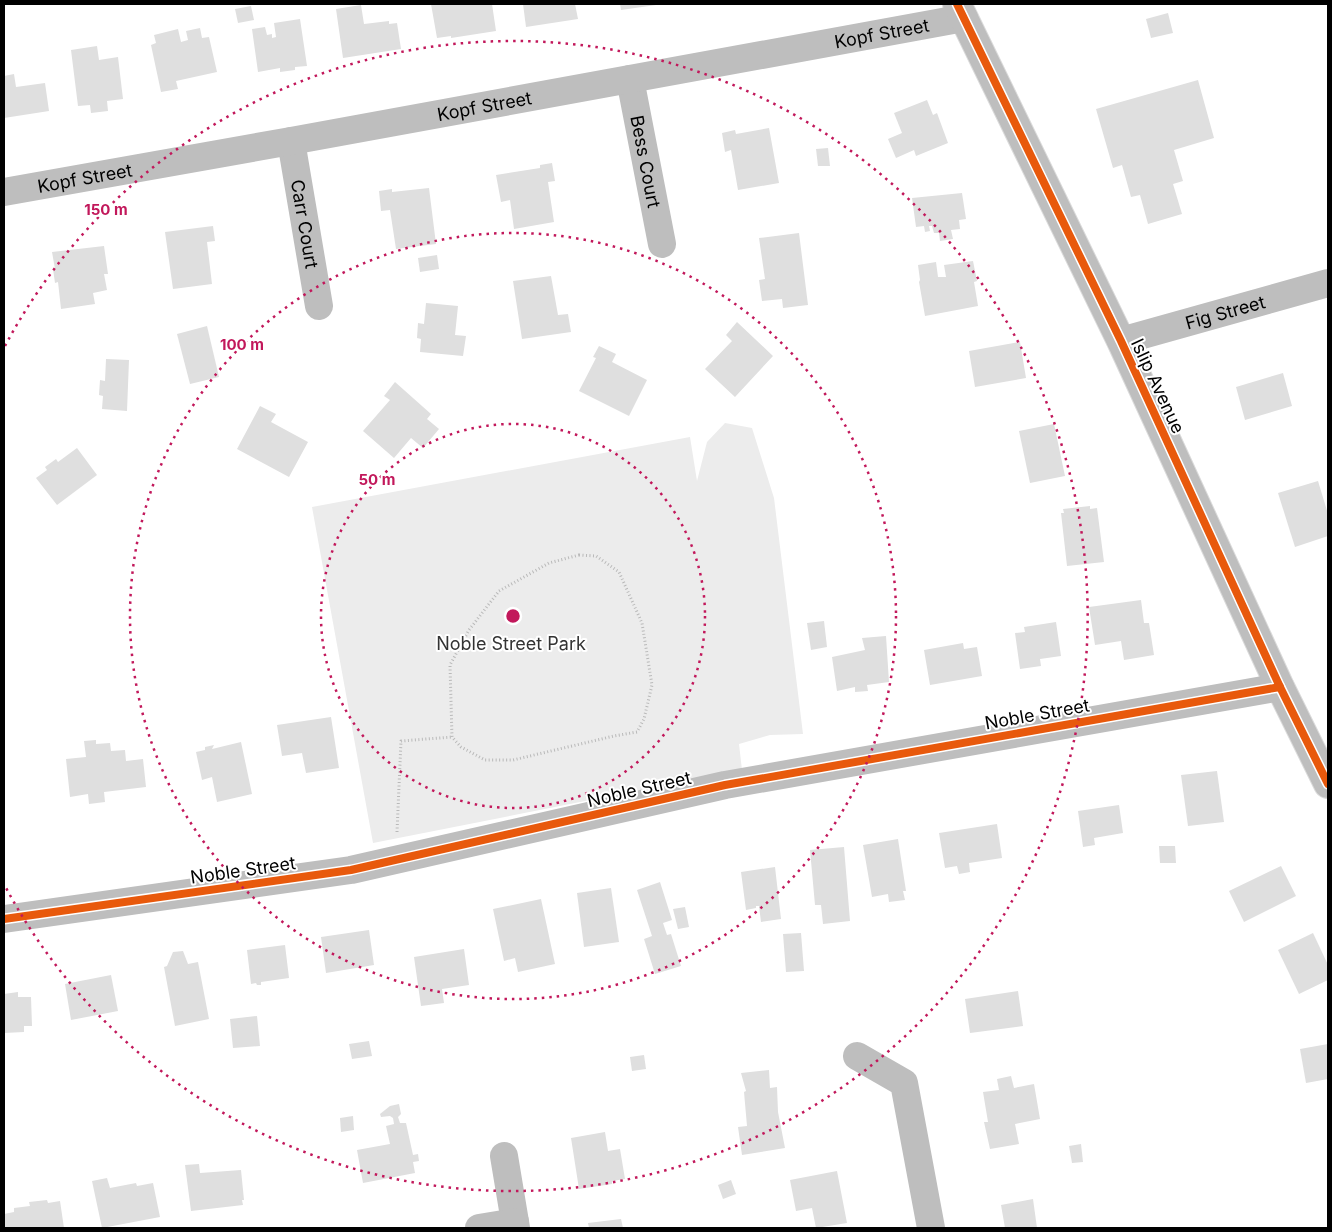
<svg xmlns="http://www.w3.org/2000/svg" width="1332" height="1232" font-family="Inter,sans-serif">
	<rect width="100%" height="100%" fill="#fff"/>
	<polygon fill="#ececec" points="725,423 752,428 774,498 803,734 770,735 739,744 742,770 373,843 312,507 690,437 697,481 707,442"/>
	<g fill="#dfdfdf">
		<polygon points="431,4 492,4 496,31 451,38 451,36 437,38"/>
		<polygon points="523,4 575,4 578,19 526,27"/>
		<polygon points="620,4 656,4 656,5 621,10"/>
		<polygon points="361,5 364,24 389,21 389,24 397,23 401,49 343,58 336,9"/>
		<polygon points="251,6 254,20 238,23 235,9"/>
		<polygon points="1168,13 1173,33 1151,38 1146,19"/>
		<polygon points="300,19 307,66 295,67 295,70 280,72 280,68 258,72 252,29 265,27 267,35 272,34 272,38 276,37 274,23"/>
		<polygon points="200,28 202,38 209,37 217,72 176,81 178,89 161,92 151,45 156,43 154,35 178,29 181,42 188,40 186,31"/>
		<polygon points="97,46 99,60 118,57 123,99 107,101 108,111 91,113 90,105 78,106 71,50"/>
		<polygon points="14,74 16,87 45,83 49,111 4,118 4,76"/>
		<polygon points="1198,80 1214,138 1174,150 1183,181 1173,184 1182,214 1148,224 1140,195 1131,197 1122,165 1113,168 1096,109"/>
		<polygon points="927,100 933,115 937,113 948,143 916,156 914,150 896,158 888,139 902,133 894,113"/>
		<polygon points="769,128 779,183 738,190 731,150 725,152 722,133 735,130 736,134"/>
		<polygon points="828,148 830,166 818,166 816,149"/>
		<polygon points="552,163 555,181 548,182 554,222 514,229 510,200 501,202 496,175 540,168 540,165"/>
		<polygon points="429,188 436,244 396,249 390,210 381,211 379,191 392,189 392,192"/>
		<polygon points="962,193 966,219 959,220 960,229 951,230 953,239 940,241 939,233 934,233 932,226 929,226 930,231 925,232 924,226 916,227 912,198"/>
		<polygon points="213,226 215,241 207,242 212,284 173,289 165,232"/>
		<polygon points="799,233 808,305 783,308 782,299 762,301 759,280 765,279 759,238"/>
		<polygon points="104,246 108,274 104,274 107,290 93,293 95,304 61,309 58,282 55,283 53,269 55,269 52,252"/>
		<polygon points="437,255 439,269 420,272 418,258"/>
		<polygon points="973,261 977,281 974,282 978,306 925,316 919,282 920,280 918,265 936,262 938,277 946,277 944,265"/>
		<polygon points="551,276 558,315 568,314 571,332 522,339 513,281"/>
		<polygon points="426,303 458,306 455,335 466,336 463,356 420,352 421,339 417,338 418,323 424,324"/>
		<polygon points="737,322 773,356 735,397 705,369 732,341 726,335"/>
		<polygon points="207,326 219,377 190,384 177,334"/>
		<polygon points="1020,342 1026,378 975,387 969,351"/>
		<polygon points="599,346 616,354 612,362 647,380 629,416 579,391 596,358 593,357"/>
		<polygon points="106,359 129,360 127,411 102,409 103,396 99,395 100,380 105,381"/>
		<polygon points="1283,373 1292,406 1245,420 1236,387"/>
		<polygon points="395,382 431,414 427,419 439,429 423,448 411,438 394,458 363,431 390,400 384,396"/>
		<polygon points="260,406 276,414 271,422 308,442 289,477 237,449"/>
		<polygon points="1054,424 1065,476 1030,483 1019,431"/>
		<polygon points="77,448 97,475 57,505 36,478 47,470 45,467 56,459 58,462"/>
		<polygon points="1318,481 1328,514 1328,536 1295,547 1278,493"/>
		<polygon points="1090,506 1090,509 1097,508 1104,562 1067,566 1061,513 1064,513 1063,509"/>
		<polygon points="1141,600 1144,623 1149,623 1154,655 1124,660 1121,641 1095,645 1089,607"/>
		<polygon points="824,621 827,647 811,650 807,623"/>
		<polygon points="1056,622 1061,656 1040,659 1041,666 1020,669 1015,633 1025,632 1024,627"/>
		<polygon points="886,636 889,682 867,685 868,691 855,692 855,687 837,691 832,657 865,650 862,638"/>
		<polygon points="963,643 964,649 977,647 982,676 930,685 924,650"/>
		<polygon points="331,717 339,768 306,773 302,753 282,756 277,725"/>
		<polygon points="96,740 96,744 110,743 111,751 125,750 126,761 143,759 146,787 104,792 105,802 89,804 88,794 70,797 66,759 86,757 84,741"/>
		<polygon points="241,742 252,794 217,802 212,777 202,780 196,752 205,750 205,747 214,745 212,749"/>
		<polygon points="1217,771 1224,822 1188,826 1181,775"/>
		<polygon points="1119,805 1123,833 1094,838 1095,845 1083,847 1078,811"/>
		<polygon points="997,824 1002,858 969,863 970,872 959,874 957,866 945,868 939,833"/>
		<polygon points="898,839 906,891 903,891 905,900 889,902 888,894 872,897 863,845"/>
		<polygon points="1159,846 1175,846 1176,863 1160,863"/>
		<polygon points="844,847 850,921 823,924 821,905 815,905 810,850"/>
		<polygon points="1281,866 1296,896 1244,922 1229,891"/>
		<polygon points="775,867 781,919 761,922 759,906 756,906 756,908 746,910 741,872"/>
		<polygon points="660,882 672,920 663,923 667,935 671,934 681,966 655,974 644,939 652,936 637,890"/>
		<polygon points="611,888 619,942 584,947 577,893"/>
		<polygon points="541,899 555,964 518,972 515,958 504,961 493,909"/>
		<polygon points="685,907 689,927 678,929 673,909"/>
		<polygon points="369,930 374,965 326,973 321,937"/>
		<polygon points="801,933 804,971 786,972 783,934"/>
		<polygon points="1313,933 1328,965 1328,980 1299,994 1278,950"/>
		<polygon points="285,945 289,978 261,982 261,985 257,985 256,983 251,984 247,950"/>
		<polygon points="464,949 469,985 442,989 444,1003 421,1006 414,957"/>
		<polygon points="183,951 188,964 198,962 209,1019 175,1026 164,967 167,966 173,952"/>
		<polygon points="111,975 118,1011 71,1020 65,984"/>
		<polygon points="1018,991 1023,1026 970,1033 965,999"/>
		<polygon points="18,992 18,997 31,997 32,1026 24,1026 24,1032 4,1033 4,994"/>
		<polygon points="257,1016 260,1046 233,1048 230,1019"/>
		<polygon points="369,1041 372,1056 352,1059 349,1044"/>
		<polygon points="1328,1044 1328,1079 1306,1083 1300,1049"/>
		<polygon points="644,1055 646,1069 632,1071 630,1057"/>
		<polygon points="769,1070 770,1088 777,1087 778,1112 785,1148 742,1155 738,1127 747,1126 744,1092 746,1091 741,1073"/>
		<polygon points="1011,1076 1014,1088 1034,1084 1040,1119 1015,1124 1019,1144 990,1149 984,1122 988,1122 983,1092 999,1090 997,1079"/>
		<polygon points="399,1104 401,1114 398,1117 400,1123 406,1123 413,1155 418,1154 419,1161 413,1162 415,1173 363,1183 357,1150 390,1144 386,1126 394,1124 393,1118 390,1116 381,1117 380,1114 390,1106"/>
		<polygon points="353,1116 354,1130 341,1132 340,1118"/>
		<polygon points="605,1132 608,1151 620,1149 625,1179 612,1181 612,1184 579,1189 571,1138"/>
		<polygon points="1081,1144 1083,1162 1072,1163 1069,1146"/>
		<polygon points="199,1164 200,1173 241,1170 244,1200 242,1200 243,1205 191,1211 185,1165"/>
		<polygon points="837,1171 847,1223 816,1228 812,1208 796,1211 790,1180"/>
		<polygon points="107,1178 110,1188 136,1183 137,1186 153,1183 160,1217 102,1228 92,1181"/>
		<polygon points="731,1180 736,1194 723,1199 718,1185"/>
		<polygon points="1033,1199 1037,1228 1005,1228 1001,1205"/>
		<polygon points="47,1200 48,1203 60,1201 64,1228 4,1228 4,1214 14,1212 14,1208 30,1206 29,1202"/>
		<polygon points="621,1219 623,1228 589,1228 588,1223"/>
	</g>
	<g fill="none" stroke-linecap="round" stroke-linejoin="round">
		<g stroke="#dbdbdb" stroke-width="30">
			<polyline id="major" points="957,4 1121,341 1280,687 1328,784"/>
		</g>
		<g stroke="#b9b9b9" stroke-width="3" stroke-dasharray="1 2.5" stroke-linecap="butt">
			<polygon points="579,555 596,556 619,572 642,623 652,685 644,719 637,732 614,736 513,760 485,760 461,747 452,737 450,665 469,630 499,591 549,563"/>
			<polyline points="397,832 401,741 452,737"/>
		</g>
		<g stroke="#bebebe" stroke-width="28">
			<path id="s1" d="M 630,79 L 662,244"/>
			<path id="s2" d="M 291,141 L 319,306"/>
			<path id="s3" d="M 4,192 L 291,141 L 964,18"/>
			<path id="s4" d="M 1121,341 L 1328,283"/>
			<polyline points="4,919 351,870 725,785 1280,687"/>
			<polyline points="857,1056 904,1083 931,1228"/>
			<polyline points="504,1156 516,1228"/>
			<polyline points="479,1228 515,1222"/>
		</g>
		<use href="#major" stroke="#bebebe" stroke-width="28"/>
		<g stroke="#fff" stroke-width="11">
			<g id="cycleway">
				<polyline points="957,4 1121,341 1280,687 1328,784"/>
				<polyline points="4,919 351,870 725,785 1280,687"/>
			</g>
		</g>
		<use href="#cycleway" stroke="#e8590c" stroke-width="8"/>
	</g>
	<g fill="none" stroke="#c2185b" stroke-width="2.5" stroke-dasharray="2.5 5">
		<circle cx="513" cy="616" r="192"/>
		<circle cx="513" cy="616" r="383"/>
		<path d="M5 346A575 575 0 1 1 5 886"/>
	</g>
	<g text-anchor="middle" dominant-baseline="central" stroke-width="4" stroke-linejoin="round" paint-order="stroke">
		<g font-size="18" fill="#000" stroke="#fff">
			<text stroke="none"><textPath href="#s3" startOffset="892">Kopf Street</textPath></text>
			<text stroke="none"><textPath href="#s3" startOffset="488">Kopf Street</textPath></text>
			<text stroke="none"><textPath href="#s1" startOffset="84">Bess Court</textPath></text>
			<text stroke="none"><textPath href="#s3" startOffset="82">Kopf Street</textPath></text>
			<text stroke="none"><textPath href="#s2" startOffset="84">Carr Court</textPath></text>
			<text stroke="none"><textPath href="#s4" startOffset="108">Fig Street</textPath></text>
			<text transform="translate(1158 386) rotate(65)">Islip Avenue</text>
			<text transform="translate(1037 714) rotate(-10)">Noble Street</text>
			<text transform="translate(639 789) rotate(-13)">Noble Street</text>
			<text transform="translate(243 870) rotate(-8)">Noble Street</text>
		</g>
		<g font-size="18" fill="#333" stroke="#fff">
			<text x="511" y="643">Noble Street Park</text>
		</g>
	</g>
	<circle cx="513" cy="616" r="8" fill="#c2185b" stroke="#fff" stroke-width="2.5"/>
	<g font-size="15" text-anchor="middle" font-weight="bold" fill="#c2185b" stroke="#fff" stroke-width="4" stroke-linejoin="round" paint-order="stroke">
		<text x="106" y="215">150 m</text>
		<text x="242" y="350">100 m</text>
		<text x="377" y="485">50 m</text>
	</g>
	<rect width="1332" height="1232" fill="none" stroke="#000000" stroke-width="10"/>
</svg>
